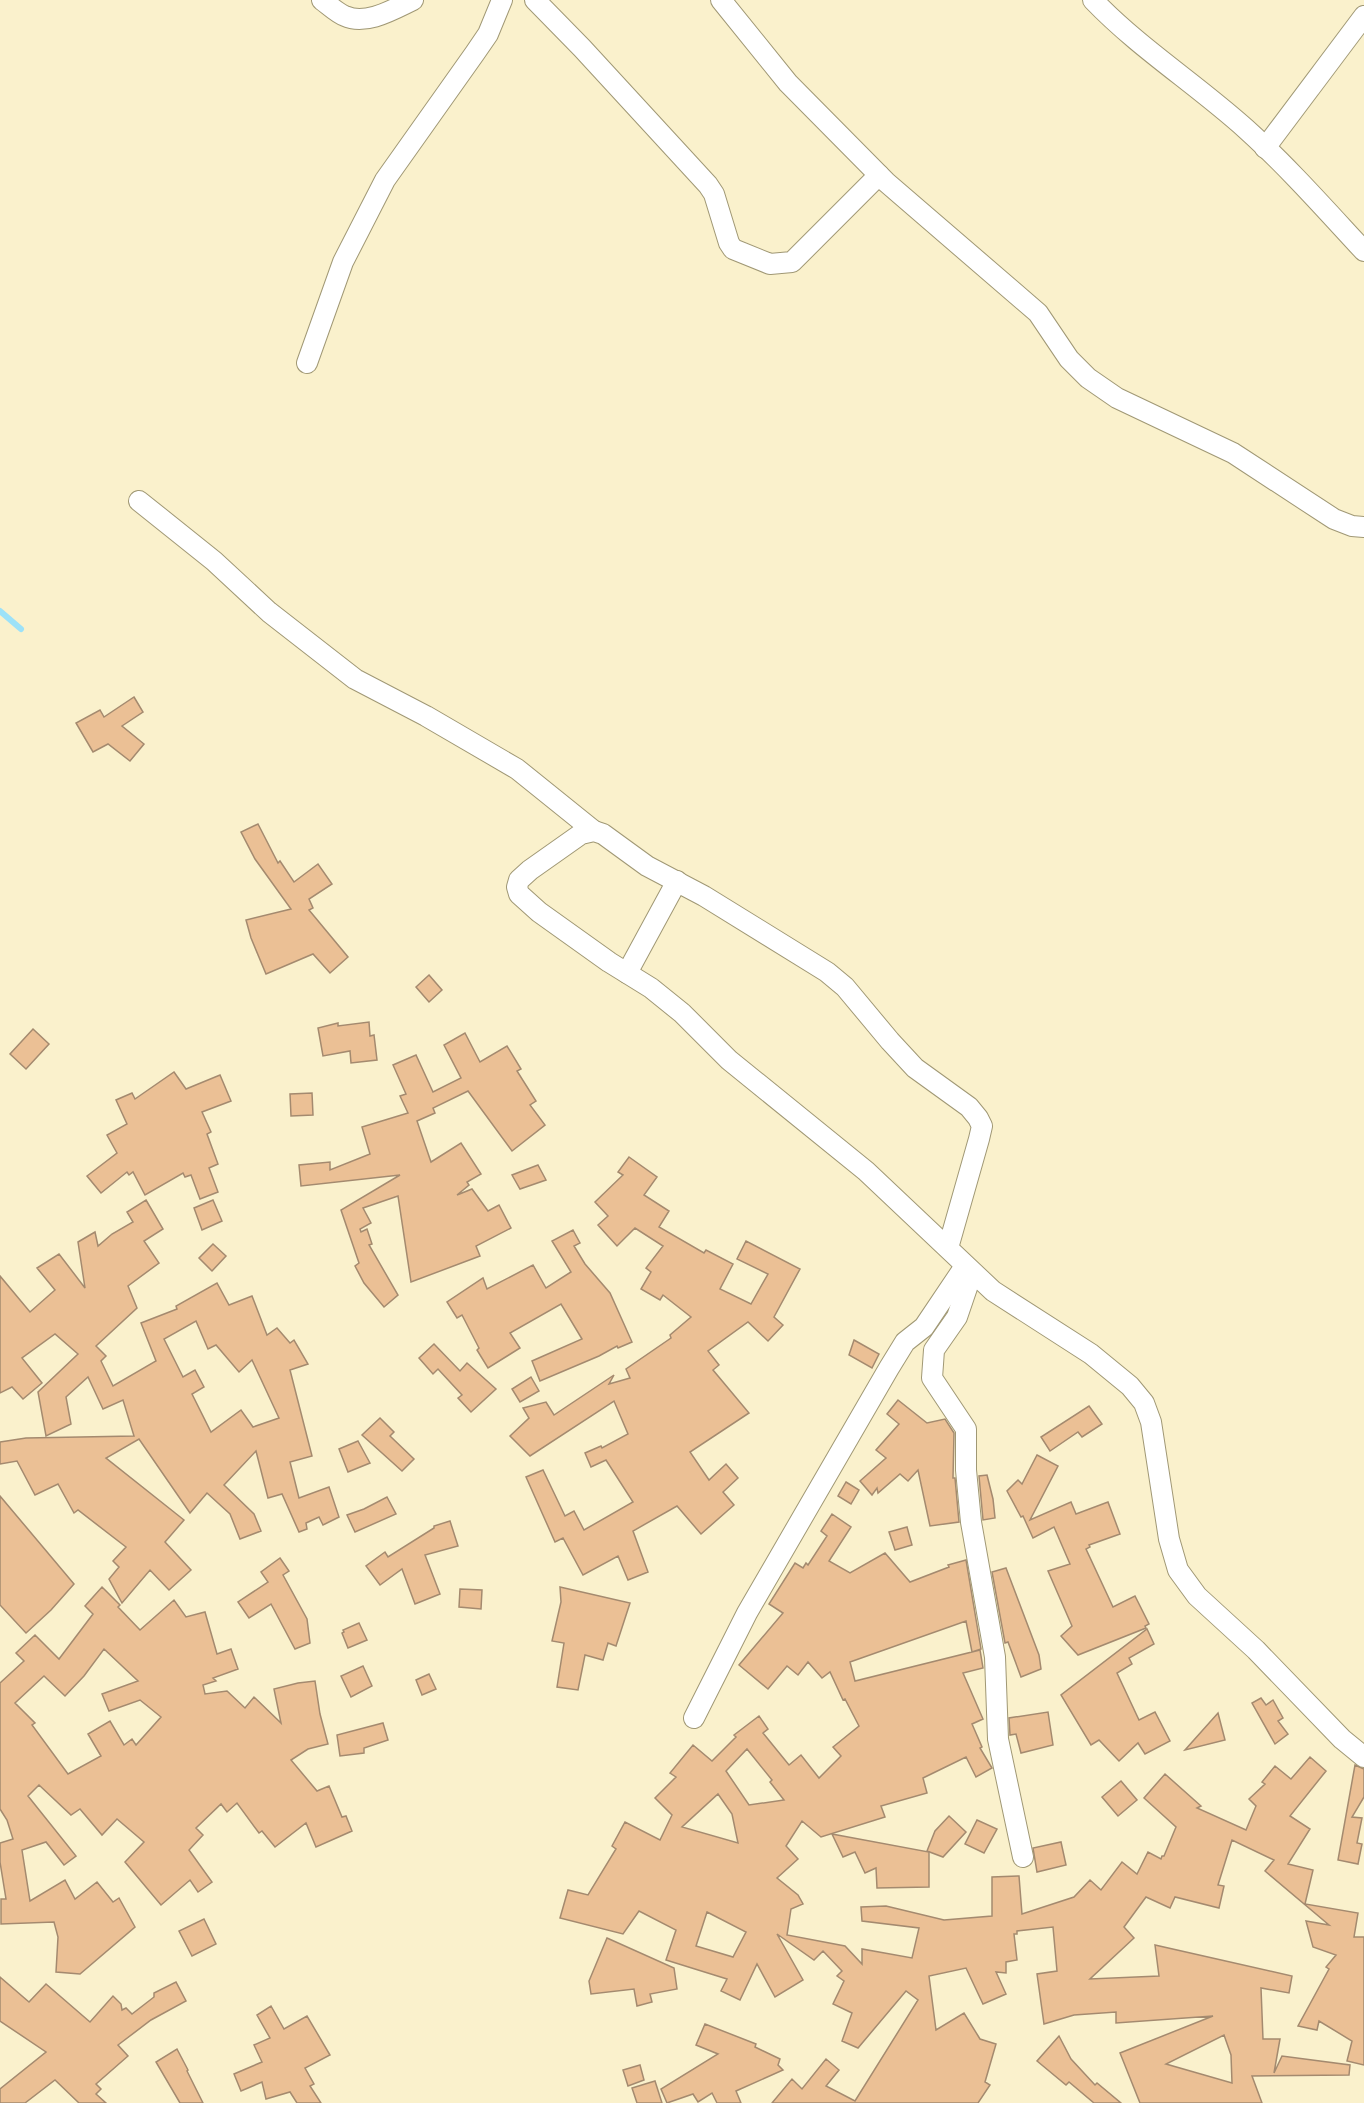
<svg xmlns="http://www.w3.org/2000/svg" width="1364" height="2103" font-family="'Source Sans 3',sans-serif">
	<rect width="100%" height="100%" fill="#faf1cc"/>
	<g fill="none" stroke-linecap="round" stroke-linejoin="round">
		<polyline stroke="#9de2f8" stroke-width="6" points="0,611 21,629"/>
	</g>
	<g fill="#ebc095" stroke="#a48a6f" stroke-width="1.5" fill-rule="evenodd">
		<polygon points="134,697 143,712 122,726 144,744 130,761 108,744 93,752 76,723 100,710 104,717"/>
		<polygon points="258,824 278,863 280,861 294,882 318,864 332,884 309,899 313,908 309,910 348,957 330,973 313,954 266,974 251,938 246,920 291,909 255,859 241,832"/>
		<polygon points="429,975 442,990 429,1002 416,987"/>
		<polygon points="369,1022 370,1036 374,1035 377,1060 351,1063 350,1051 323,1056 318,1028 338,1023 338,1026"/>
		<polygon points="33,1029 49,1044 26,1069 10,1054"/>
		<polygon points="465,1033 480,1062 507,1046 521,1069 517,1071 536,1101 530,1105 545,1125 512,1151 468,1091 433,1108 435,1113 417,1121 431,1162 461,1143 481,1174 467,1182 469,1185 457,1195 472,1189 488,1211 499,1205 511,1228 476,1246 480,1256 411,1282 398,1196 363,1208 371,1223 360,1229 361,1232 367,1229 372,1244 369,1245 398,1295 384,1307 364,1283 355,1266 359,1263 341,1210 400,1175 301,1186 299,1165 330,1162 330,1170 370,1154 362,1127 408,1113 400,1096 406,1094 393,1065 416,1055 433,1092 461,1078 444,1045"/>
		<polygon points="174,1072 186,1089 220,1075 231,1101 202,1112 211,1132 207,1134 218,1164 209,1168 218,1192 200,1199 191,1175 185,1177 183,1173 145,1195 133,1172 129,1175 127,1172 101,1193 87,1176 117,1153 107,1135 127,1124 116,1100 132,1093 135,1099"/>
		<polygon points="312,1093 313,1115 291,1116 290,1094"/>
		<polygon points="629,1157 657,1177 644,1195 669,1211 659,1227 704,1253 706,1250 733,1264 720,1289 751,1304 768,1274 737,1259 746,1241 800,1269 774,1317 783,1325 768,1341 748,1322 708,1351 719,1365 713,1370 749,1413 690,1452 709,1480 726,1464 738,1478 723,1492 734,1505 701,1534 677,1506 633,1531 648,1572 628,1580 618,1556 583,1575 563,1538 555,1542 526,1477 543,1470 565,1516 574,1511 584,1530 633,1502 606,1460 591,1467 585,1453 601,1446 602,1448 628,1434 614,1401 530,1456 510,1436 529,1418 523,1408 546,1402 554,1415 614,1375 609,1384 630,1378 626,1369 671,1338 670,1335 691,1317 663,1295 660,1300 641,1289 651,1272 646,1268 663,1246 635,1228 617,1246 598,1225 608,1216 595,1202 623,1175 618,1172"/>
		<polygon points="538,1165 546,1180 520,1189 512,1175"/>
		<path d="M 146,1200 L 163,1229 L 144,1241 L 159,1263 L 128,1286 L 137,1308 L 96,1346 L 106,1356 L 101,1361 L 113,1386 L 156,1361 L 141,1323 L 177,1309 L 176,1306 L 217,1283 L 229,1305 L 252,1296 L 267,1335 L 277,1328 L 290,1343 L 294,1340 L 308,1364 L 290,1370 L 312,1456 L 290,1462 L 299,1498 L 329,1487 L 339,1517 L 323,1525 L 319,1517 L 306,1523 L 307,1529 L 299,1532 L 282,1494 L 268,1498 L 256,1451 L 224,1485 L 254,1514 L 261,1531 L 240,1539 L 230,1514 L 207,1493 L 190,1513 L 139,1439 L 106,1458 L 184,1520 L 165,1542 L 191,1570 L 169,1590 L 150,1570 L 122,1603 L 109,1579 L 119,1567 L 113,1561 L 126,1547 L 78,1510 L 74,1513 L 58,1484 L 35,1495 L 17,1461 L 0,1464 L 0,1442 L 26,1438 L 134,1436 L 123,1400 L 103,1409 L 88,1377 L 66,1397 L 71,1424 L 46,1436 L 38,1392 L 78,1354 L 55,1334 L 22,1358 L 42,1383 L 23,1399 L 12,1387 L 0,1393 L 0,1276 L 30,1312 L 55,1290 L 37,1268 L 59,1254 L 85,1288 L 78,1242 L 95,1232 L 98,1246 L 112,1234 L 133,1222 L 127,1212 ZM 196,1321 L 208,1349 L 216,1345 L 239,1372 L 252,1360 L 279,1418 L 253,1427 L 241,1410 L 211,1432 L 192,1394 L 204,1387 L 195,1370 L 183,1377 L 164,1339 Z"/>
		<polygon points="213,1200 222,1221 202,1230 194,1208"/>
		<polygon points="573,1230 580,1243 574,1246 585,1264 610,1293 632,1342 618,1348 617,1346 599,1356 540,1381 532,1361 582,1339 561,1304 510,1333 520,1348 488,1368 477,1350 479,1348 462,1315 457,1318 447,1302 483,1278 487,1289 533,1265 546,1288 571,1272 552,1241"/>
		<polygon points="213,1244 226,1256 212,1271 199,1258"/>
		<polygon points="854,1340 879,1354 872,1368 849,1355"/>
		<polygon points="434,1344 460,1371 467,1363 496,1389 471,1412 458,1398 462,1395 438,1369 433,1374 419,1358"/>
		<polygon points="531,1377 539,1391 520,1402 512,1389"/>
		<polygon points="898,1400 927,1423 945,1419 954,1433 953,1478 955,1478 959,1522 930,1526 918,1470 908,1481 900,1474 878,1493 877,1488 872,1495 860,1481 886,1458 876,1450 899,1424 887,1414"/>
		<polygon points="1089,1406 1102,1424 1082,1437 1078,1432 1050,1451 1041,1437"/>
		<polygon points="380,1418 394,1432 390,1436 414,1459 402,1471 362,1435"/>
		<polygon points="358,1441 370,1463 348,1472 339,1449"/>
		<polygon points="1037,1455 1058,1466 1030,1520 1071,1502 1076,1514 1108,1502 1120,1534 1089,1545 1090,1547 1086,1549 1113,1607 1135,1596 1149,1624 1145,1626 1146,1628 1078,1655 1061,1636 1072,1626 1048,1571 1070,1564 1054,1527 1033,1538 1023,1516 1021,1517 1007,1491 1018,1480 1022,1484"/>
		<polygon points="987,1475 993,1499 995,1518 983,1520 979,1476"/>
		<polygon points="846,1482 859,1490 851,1504 838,1496"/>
		<polygon points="0,1496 74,1584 51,1610 26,1633 0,1605"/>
		<polygon points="387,1497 396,1514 355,1532 347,1515 364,1509"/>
		<path d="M 832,1514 L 851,1527 L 829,1561 L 850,1573 L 885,1553 L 910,1582 L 949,1567 L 948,1565 L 966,1560 L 981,1649 L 972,1652 L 966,1621 L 850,1662 L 855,1681 L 980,1650 L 983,1668 L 963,1673 L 983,1719 L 972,1724 L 982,1747 L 980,1748 L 992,1768 L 976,1777 L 966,1757 L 923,1778 L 927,1793 L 881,1806 L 885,1817 L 821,1837 L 802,1821 L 786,1846 L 798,1859 L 777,1878 L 798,1895 L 803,1904 L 791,1909 L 787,1935 L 845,1946 L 862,1964 L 862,1949 L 912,1958 L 919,1928 L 862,1921 L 861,1907 L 886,1906 L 944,1920 L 992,1916 L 992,1877 L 1019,1876 L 1022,1914 L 1074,1897 L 1090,1880 L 1101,1890 L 1122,1862 L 1137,1874 L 1148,1852 L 1161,1859 L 1162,1856 L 1164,1856 L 1176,1827 L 1144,1798 L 1165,1774 L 1201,1806 L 1197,1808 L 1246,1830 L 1256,1806 L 1249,1799 L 1265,1784 L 1262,1782 L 1275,1766 L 1291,1779 L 1310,1757 L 1326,1771 L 1290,1816 L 1310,1829 L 1288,1864 L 1313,1870 L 1305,1904 L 1358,1913 L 1354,1937 L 1364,1937 L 1364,2065 L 1347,2061 L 1352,2041 L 1319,2021 L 1317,2030 L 1298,2026 L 1329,1969 L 1326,1967 L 1336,1955 L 1313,1947 L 1306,1921 L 1329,1925 L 1265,1871 L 1274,1860 L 1232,1840 L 1218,1885 L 1224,1886 L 1219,1908 L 1175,1897 L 1170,1908 L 1146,1897 L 1124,1927 L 1134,1938 L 1090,1979 L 1159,1976 L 1155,1945 L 1292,1976 L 1289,1993 L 1261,1988 L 1263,2039 L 1280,2039 L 1274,2073 L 1282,2056 L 1350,2065 L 1349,2075 L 1252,2076 L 1262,2103 L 1140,2103 L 1120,2053 L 1213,2016 L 1116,2023 L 1116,2012 L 1074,2015 L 1044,2024 L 1037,1974 L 1057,1971 L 1053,1927 L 1017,1931 L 1017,1934 L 1014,1934 L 1017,1960 L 1006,1962 L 1006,1973 L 996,1972 L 1006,1994 L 983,2004 L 966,1968 L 929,1976 L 936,2030 L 964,2013 L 980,2039 L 996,2044 L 985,2082 L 990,2085 L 978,2103 L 772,2103 L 792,2079 L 802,2089 L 826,2059 L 839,2070 L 826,2086 L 855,2101 L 918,2000 L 906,1991 L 858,2048 L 842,2041 L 852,2013 L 833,2004 L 844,1981 L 837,1976 L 842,1971 L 823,1951 L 814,1960 L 777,1934 L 803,1980 L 775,1997 L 757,1964 L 740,2000 L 721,1991 L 727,1979 L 666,1960 L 676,1930 L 639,1911 L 623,1934 L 560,1918 L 568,1890 L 588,1895 L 616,1849 L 612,1846 L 625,1822 L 660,1840 L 672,1815 L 655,1798 L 676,1777 L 670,1773 L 693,1745 L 712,1761 L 736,1737 L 734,1735 L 759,1716 L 768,1729 L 763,1733 L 789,1765 L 801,1755 L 819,1778 L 841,1756 L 833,1747 L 859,1726 L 845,1699 L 843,1700 L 830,1672 L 822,1678 L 808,1662 L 798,1675 L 787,1666 L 768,1689 L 739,1665 L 783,1613 L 769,1604 L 795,1563 L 803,1568 L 806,1563 L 808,1565 L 827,1536 L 821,1531 ZM 747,1749 L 772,1780 L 770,1782 L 784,1800 L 749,1805 L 726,1771 ZM 718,1794 L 732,1814 L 738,1843 L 682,1827 ZM 707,1912 L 746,1932 L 733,1957 L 696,1946 ZM 1224,2035 L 1231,2055 L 1232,2083 L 1166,2064 Z"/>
		<polygon points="450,1521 458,1546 425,1555 440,1594 415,1604 402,1569 380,1585 366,1566 385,1552 388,1557 434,1528 434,1526"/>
		<polygon points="907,1527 912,1545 895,1550 889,1532"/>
		<polygon points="280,1558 289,1571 283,1575 307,1619 310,1643 295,1649 271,1604 249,1618 238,1602 268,1582 261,1572"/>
		<polygon points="1006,1568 1039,1655 1041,1669 1021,1677 1008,1642 1005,1643 992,1572"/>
		<path d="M 102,1587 L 120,1605 L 118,1607 L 140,1630 L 174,1600 L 186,1617 L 205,1612 L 217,1654 L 231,1649 L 238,1669 L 213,1678 L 216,1681 L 203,1685 L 205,1694 L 227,1691 L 245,1708 L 254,1697 L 281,1723 L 274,1689 L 298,1683 L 315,1681 L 320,1714 L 328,1744 L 308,1749 L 291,1760 L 317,1791 L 329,1786 L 342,1817 L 346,1816 L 352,1831 L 316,1847 L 306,1823 L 275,1847 L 262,1831 L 259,1833 L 237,1803 L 227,1812 L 221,1804 L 196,1828 L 203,1835 L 189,1850 L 212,1882 L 198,1892 L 190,1880 L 161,1905 L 125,1862 L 144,1842 L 117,1819 L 102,1835 L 80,1809 L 71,1815 L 39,1785 L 28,1796 L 76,1856 L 64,1865 L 46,1842 L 22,1850 L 30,1901 L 65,1880 L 75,1899 L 97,1882 L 113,1902 L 119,1898 L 135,1927 L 80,1974 L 56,1972 L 58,1937 L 54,1922 L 1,1924 L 1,1899 L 6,1899 L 0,1862 L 0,1843 L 13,1839 L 7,1820 L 0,1809 L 0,1683 L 24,1661 L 16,1653 L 35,1635 L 59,1659 L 93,1614 L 85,1606 ZM 104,1649 L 138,1681 L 102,1694 L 109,1711 L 140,1700 L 161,1717 L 136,1745 L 132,1739 L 124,1745 L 110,1721 L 88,1734 L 101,1756 L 68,1774 L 32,1725 L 35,1723 L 15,1703 L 44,1676 L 65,1696 L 84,1676 Z"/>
		<polygon points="560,1587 630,1603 616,1646 608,1643 603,1660 585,1655 578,1690 557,1687 564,1643 552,1641 561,1602"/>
		<polygon points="460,1589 482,1590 481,1609 459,1607"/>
		<polygon points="359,1623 367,1640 348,1648 342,1633 344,1632 343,1630"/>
		<polygon points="1147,1629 1154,1644 1129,1658 1132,1664 1117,1673 1139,1720 1155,1712 1170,1741 1145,1754 1138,1743 1119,1761 1099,1740 1091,1745 1061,1695"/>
		<polygon points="363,1666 372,1686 351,1697 341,1676"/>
		<polygon points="429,1674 436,1689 422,1695 416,1680"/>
		<polygon points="1261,1698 1266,1705 1273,1700 1283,1718 1278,1721 1288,1734 1275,1744 1252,1703"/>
		<polygon points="1048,1712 1053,1745 1021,1753 1016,1734 1010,1735 1009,1718"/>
		<polygon points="1218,1713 1225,1740 1185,1750"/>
		<polygon points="383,1723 388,1740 364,1748 364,1753 340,1756 337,1735"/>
		<polygon points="1355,1765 1364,1769 1364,1797 1352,1817 1362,1818 1357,1843 1362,1844 1358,1864 1338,1860"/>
		<polygon points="1121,1781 1137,1800 1118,1816 1102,1797"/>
		<polygon points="949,1816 966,1832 943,1857 927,1851 935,1831"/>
		<polygon points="977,1820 997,1829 984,1853 965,1844"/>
		<polygon points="832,1834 929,1852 929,1887 877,1888 876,1868 865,1873 855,1852 843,1857"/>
		<polygon points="1061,1842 1066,1865 1037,1872 1033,1848"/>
		<polygon points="204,1919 216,1944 192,1956 179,1931"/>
		<polygon points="607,1938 674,1968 677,1989 650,1994 652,2002 637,2006 634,1989 591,1994 589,1981"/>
		<polygon points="0,1977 29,2002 46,1984 90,2022 113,1996 121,2004 122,2010 126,2008 132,2014 154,1997 154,1993 176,1982 186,2001 151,2020 118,2045 128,2056 96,2084 101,2089 96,2094 106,2103 79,2103 55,2080 25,2103 0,2103 0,2089 46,2052 0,2021"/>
		<polygon points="271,2006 284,2029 307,2016 330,2055 305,2068 314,2084 310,2086 321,2103 297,2103 290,2092 266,2099 262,2082 241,2091 234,2074 262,2062 254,2045 270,2038 257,2015"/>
		<polygon points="705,2024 756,2044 755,2047 780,2059 778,2065 783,2070 736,2091 741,2103 717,2103 712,2093 698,2102 693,2094 667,2103 661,2089 718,2054 696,2045"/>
		<polygon points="1059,2036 1071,2059 1095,2085 1097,2083 1121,2103 1094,2103 1069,2082 1066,2085 1037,2061"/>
		<polygon points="177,2049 188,2070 187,2071 203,2103 180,2103 156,2062"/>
		<polygon points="640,2065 644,2080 628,2086 623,2070"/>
		<polygon points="655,2081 662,2103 637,2103 632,2088"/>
	</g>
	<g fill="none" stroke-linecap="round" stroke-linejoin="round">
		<g stroke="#a09875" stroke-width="22">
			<g id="street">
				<path d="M 322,0 C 329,5 337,13 345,16 C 366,26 394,9 413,0"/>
				<polyline points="535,0 582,48 708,185 714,194 729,243 733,249 770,264 792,262 879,175"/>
				<polyline points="721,0 788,83 886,182 1038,313 1069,359 1088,378 1117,398 1233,453 1334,519 1352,526 1364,527"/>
				<path d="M 1093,0 C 1139,48 1196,84 1246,129 C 1288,167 1326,210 1364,251"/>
				<polyline points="1265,148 1364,16"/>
				<polyline points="307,363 343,262 385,180 475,53 488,34 502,0"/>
				<polyline points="139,501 214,561 269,612 355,679 426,716 517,769 594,831"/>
				<polyline points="627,973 677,881"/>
				<polyline points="948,1248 979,1139 982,1126 978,1118 969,1107 915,1068 890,1041 845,987 827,972 704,896 647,866 603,834 594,831 581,834 530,870 519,880 517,887 519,894 539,912 609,962 651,988 682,1013 729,1060 866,1171 993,1291 1091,1354 1130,1386 1144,1403 1151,1422 1169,1539 1178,1570 1197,1596 1256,1650 1342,1739 1364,1757"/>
				<polyline points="972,1273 957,1317 934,1350 932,1378 966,1429 966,1470 971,1522 995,1657 998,1739 1023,1857"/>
				<polyline points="694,1718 747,1613 889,1368 905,1342 924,1327 965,1266"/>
			</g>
		</g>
		<use href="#street" stroke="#fff" stroke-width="20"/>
	</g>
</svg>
